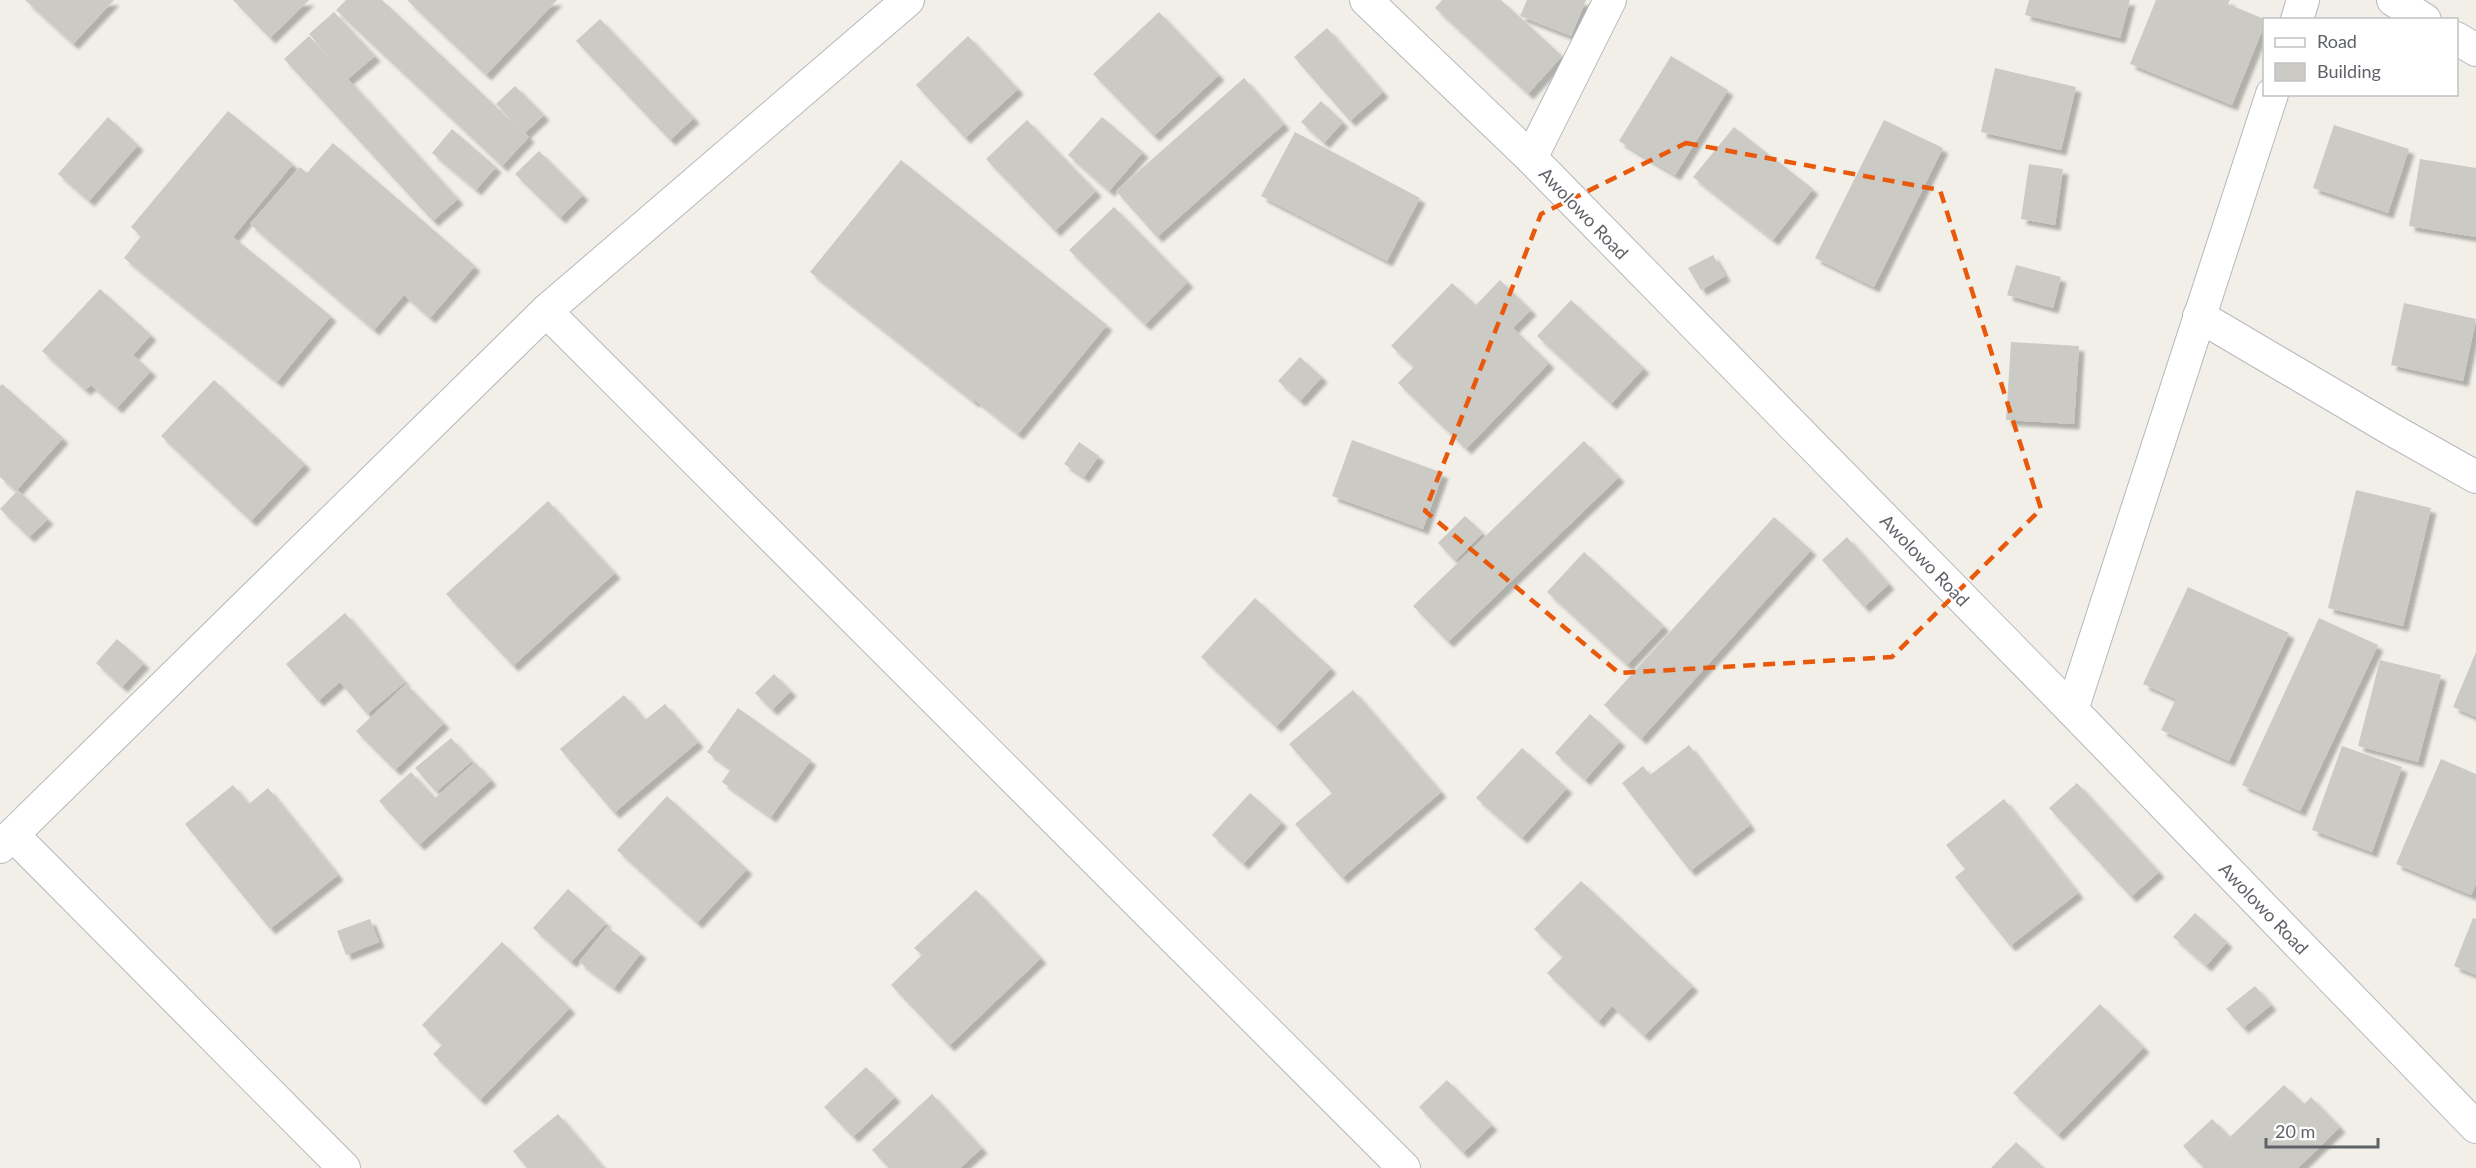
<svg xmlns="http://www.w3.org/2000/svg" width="2476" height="1168" font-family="Lato,sans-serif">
	<defs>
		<filter id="shadow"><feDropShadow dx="5.5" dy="5.5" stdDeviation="1.5" flood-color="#0004"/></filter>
	</defs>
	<rect width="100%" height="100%" fill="#f1efe8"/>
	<g fill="#cccac5" filter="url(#shadow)">
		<polygon points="25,0 114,0 73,44"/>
		<polygon points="233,0 309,0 270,38"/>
		<polygon points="346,0 382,0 521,130 496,104 515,86 544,115 525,133 529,137 502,166 336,10"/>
		<polygon points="407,0 557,0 486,75"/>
		<polygon points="1442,0 1501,0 1562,56 1528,94 1435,8"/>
		<polygon points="1527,0 1586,0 1571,36 1520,16"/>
		<polygon points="2029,0 2130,0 2120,38 2025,15"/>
		<polygon points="2156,0 2230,0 2228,4 2264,19 2264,26 2232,105 2130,64"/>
		<polygon points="334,12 375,56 348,79 458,199 433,221 284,59 309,36 338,67 309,34"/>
		<polygon points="1159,12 1219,75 1154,136 1093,74"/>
		<polygon points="600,19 694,118 670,140 576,41"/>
		<polygon points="1327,28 1383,92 1350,121 1294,57"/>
		<polygon points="968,36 1018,89 965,138 916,85"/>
		<polygon points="1671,56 1728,90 1675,175 1619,141"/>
		<polygon points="1995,68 2076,87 2061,150 1981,132"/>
		<polygon points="1244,78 1284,124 1157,237 1116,191"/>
		<polygon points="1321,101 1343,122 1324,143 1301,122"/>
		<polygon points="228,111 293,164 233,237 331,316 277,382 124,258 141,236 131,227"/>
		<polygon points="108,117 138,145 89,201 58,174"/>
		<polygon points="1102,117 1143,152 1109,191 1068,155"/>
		<polygon points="1027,120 1096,191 1055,231 986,159"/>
		<polygon points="1884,120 1943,148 1874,287 1815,258"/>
		<polygon points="2334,125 2409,149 2388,213 2313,188"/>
		<polygon points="1734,127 1813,189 1773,240 1693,177"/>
		<polygon points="452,129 496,167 476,190 432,153"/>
		<polygon points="1295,132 1420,198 1387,261 1261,196"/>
		<polygon points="333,143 475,266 430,318 404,295 374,330 250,224 300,167 307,173"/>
		<polygon points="539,151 583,195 560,218 515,174"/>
		<polygon points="2420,159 2476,168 2476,237 2409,226"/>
		<polygon points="901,160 1107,325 1018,434 975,400 974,402 810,272"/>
		<polygon points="2029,164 2063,169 2055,225 2021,219"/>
		<polygon points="1114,207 1188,282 1145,325 1069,250"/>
		<polygon points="1713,255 1725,276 1701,290 1688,268"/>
		<polygon points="2016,265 2061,277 2053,308 2007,295"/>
		<polygon points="1500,280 1531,310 1513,328 1549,363 1466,449 1398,383 1414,367 1391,346 1452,283 1476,305"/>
		<polygon points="100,289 151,335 133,355 151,371 117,408 91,385 85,390 42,351"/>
		<polygon points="1571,300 1644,368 1611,404 1537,336"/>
		<polygon points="2404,303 2476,319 2463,381 2391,365"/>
		<polygon points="2011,342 2079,346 2074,424 2006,420"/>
		<polygon points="1300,357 1322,377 1300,401 1278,381"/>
		<polygon points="214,380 305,464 251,521 161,436"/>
		<polygon points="2,384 63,438 16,491 0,477 0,386"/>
		<polygon points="1352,440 1443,473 1423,529 1332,496"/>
		<polygon points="1584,441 1619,477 1448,642 1413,606"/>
		<polygon points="1079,442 1099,456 1084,477 1064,464"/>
		<polygon points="18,490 48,519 29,537 0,509"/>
		<polygon points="2356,490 2431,508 2403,626 2328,608"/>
		<polygon points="548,501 615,573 513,666 446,594"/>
		<polygon points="1465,516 1483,533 1455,561 1438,543"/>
		<polygon points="1774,517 1811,550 1641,739 1604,705"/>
		<polygon points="1847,537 1889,584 1864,607 1822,560"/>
		<polygon points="1584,552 1664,626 1627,665 1547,592"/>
		<polygon points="2188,587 2289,633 2229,761 2161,730 2176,699 2143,684"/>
		<polygon points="1255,598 1331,668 1276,727 1201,657"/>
		<polygon points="345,613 405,682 367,714 340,682 318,701 286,664"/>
		<polygon points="2319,618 2378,645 2300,811 2242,785"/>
		<polygon points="117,639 144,663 122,687 96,663"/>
		<polygon points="2476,652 2476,717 2453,707"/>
		<polygon points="2380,660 2441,675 2418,762 2358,746"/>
		<polygon points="774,674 791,691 772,710 755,693"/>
		<polygon points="406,684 444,723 395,770 356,731"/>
		<polygon points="1353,690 1441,792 1342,878 1295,824 1332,793 1289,744"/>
		<polygon points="624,695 645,720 665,704 698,742 614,813 560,749"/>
		<polygon points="738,708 811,760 771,817 722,782 731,769 707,752"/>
		<polygon points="1590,714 1620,741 1585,780 1555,753"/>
		<polygon points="451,738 472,761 436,792 415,768"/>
		<polygon points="1689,745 1750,825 1690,871 1622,783 1643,766 1650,775"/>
		<polygon points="2342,746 2402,767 2372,852 2312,830"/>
		<polygon points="1522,748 1567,788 1522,838 1476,798"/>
		<polygon points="2441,759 2476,774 2476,884 2471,895 2396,864"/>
		<polygon points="475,762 491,780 419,845 379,801 411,772 435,798"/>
		<polygon points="2077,783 2159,872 2131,897 2049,808"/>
		<polygon points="233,785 249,804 268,788 338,875 270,929 185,824"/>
		<polygon points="1250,793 1282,822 1243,864 1212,835"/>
		<polygon points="667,796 747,869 697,923 617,850"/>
		<polygon points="2004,799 2078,893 2010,946 1955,877 1965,869 1946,845"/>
		<polygon points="1581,881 1693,986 1644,1036 1612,1006 1598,1022 1547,973 1563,957 1534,929"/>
		<polygon points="568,889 606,923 571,962 533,928"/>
		<polygon points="976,890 1041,958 949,1046 891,985 922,955 914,948"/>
		<polygon points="2195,913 2227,942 2206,966 2173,937"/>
		<polygon points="2473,918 2476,919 2476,975 2454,966"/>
		<polygon points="370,919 379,942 346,955 337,931"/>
		<polygon points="607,927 641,953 614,988 579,962"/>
		<polygon points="502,942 570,1008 480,1100 433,1054 442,1045 422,1025"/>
		<polygon points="2255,986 2271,1005 2243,1028 2226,1009"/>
		<polygon points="2100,1004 2144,1047 2058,1135 2013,1093"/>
		<polygon points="866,1067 895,1097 853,1137 824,1107"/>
		<polygon points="1447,1080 1492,1125 1463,1153 1419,1107"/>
		<polygon points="2284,1085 2304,1104 2311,1097 2340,1127 2298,1168 2204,1168 2183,1146 2212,1119 2230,1137"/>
		<polygon points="932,1094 982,1148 960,1168 889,1168 872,1150"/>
		<polygon points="558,1114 604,1168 527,1168 513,1151"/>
		<polygon points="2016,1142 2044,1168 1991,1168"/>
	</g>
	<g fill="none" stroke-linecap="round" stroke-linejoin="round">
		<g stroke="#b5b8bc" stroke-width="34">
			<g id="minor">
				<polyline points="1366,0 1531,158 2072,710 2476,1127"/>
				<polyline points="2393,0 2425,20"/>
				<polyline points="2297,20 2303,0"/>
				<polyline points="2456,38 2476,50"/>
				<polyline points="1531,158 1610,0"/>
				<polyline points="546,311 1404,1168"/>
				<polyline points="2199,316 2389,428 2476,477"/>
				<polyline points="2072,710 2272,94"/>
				<polyline points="13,835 344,1168"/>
				<polyline points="0,847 546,311 908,0"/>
			</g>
		</g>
		<use href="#minor" stroke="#fff" stroke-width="32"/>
	</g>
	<path fill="none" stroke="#e8590c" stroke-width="4.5" stroke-dasharray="12 8" stroke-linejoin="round" d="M 1686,143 L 1940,190 L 2041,509 L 1892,657 L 1619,673 L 1425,511 L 1541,214 Z"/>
	<g text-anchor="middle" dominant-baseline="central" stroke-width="5" stroke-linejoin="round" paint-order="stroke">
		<g font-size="18" fill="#5f6368" stroke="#fff">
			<text transform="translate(1584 213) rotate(46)">Awolowo Road</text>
			<text transform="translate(1925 560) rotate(46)">Awolowo Road</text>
			<text transform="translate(2264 908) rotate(46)">Awolowo Road</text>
		</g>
	</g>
	<rect x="2263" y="18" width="195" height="78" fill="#ffffff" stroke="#bfc1c3" stroke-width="1.5"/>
	<rect x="2275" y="38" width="30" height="9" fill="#ffffff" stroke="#bfc1c3" stroke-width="1.5"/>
	<text x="2317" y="48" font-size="18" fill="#5f6368">Road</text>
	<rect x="2275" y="63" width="30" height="18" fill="#cccac5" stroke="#bfc1c3" stroke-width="1.5"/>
	<text x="2317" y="78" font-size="18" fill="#5f6368">Building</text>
	<path d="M2266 1138v9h112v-9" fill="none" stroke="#5f6368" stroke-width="3"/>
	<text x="2275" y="1138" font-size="18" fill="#5f6368" stroke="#ffffff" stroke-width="4.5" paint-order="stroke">20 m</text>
</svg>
